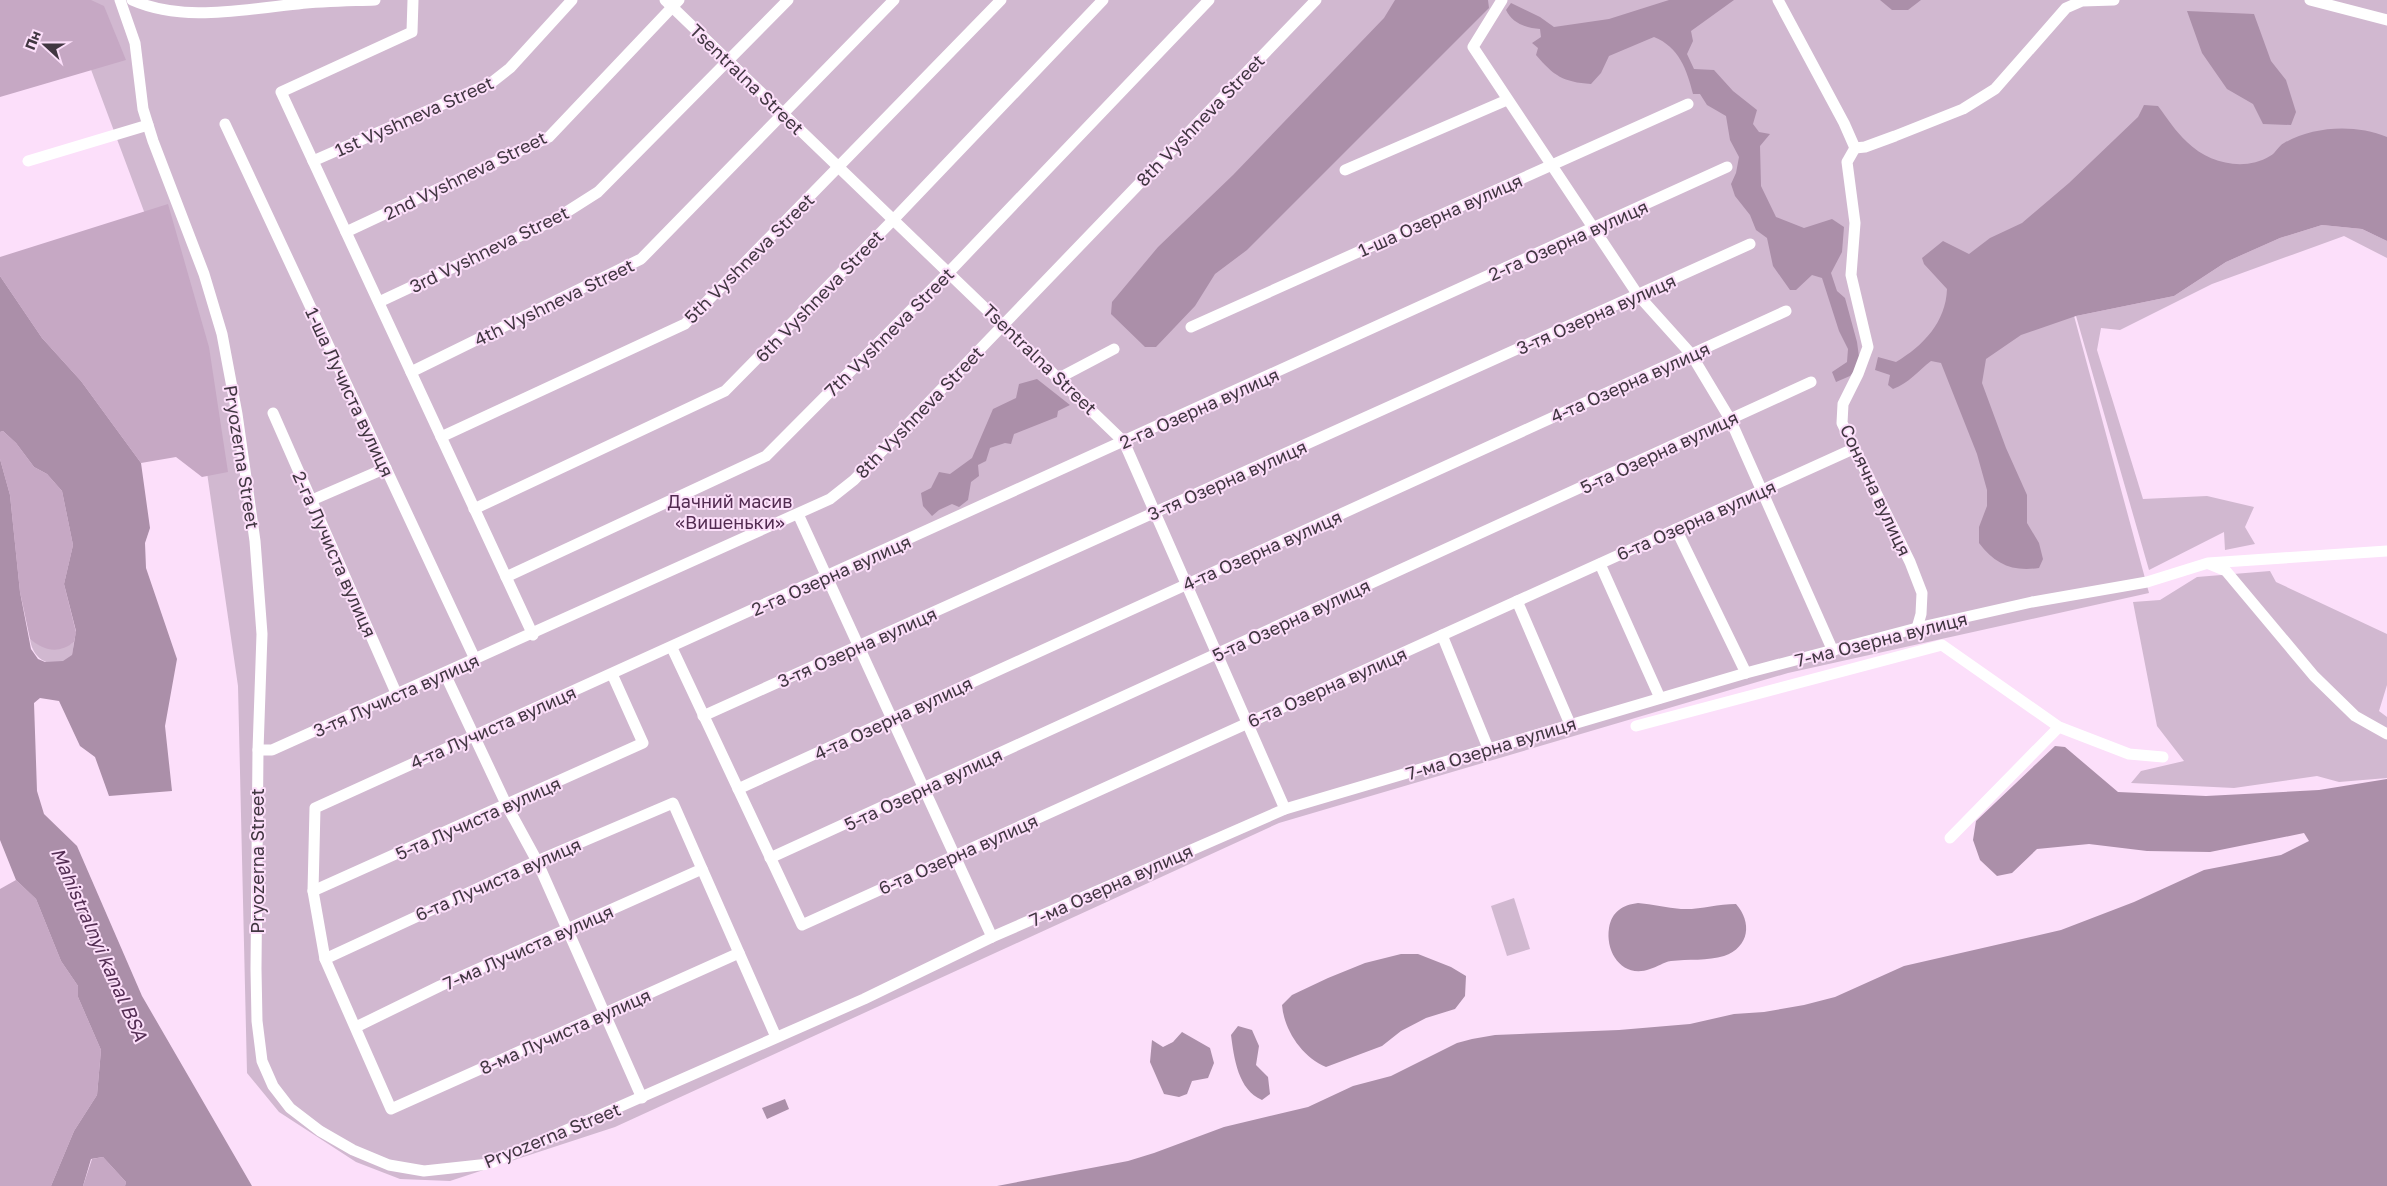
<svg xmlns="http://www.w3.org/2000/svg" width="2387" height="1186" font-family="'Golos Text',sans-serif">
	<rect width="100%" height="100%" fill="#fcdffa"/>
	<g fill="#d1b8d0">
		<polygon points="65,0 2387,0 2387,202 2070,301 2149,593 1788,673 1279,823 615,1127 450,1181 400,1179 356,1162 279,1112 247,1073 238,686 185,321"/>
		<polygon points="2322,225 2362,229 2387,241 2387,258 2344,236 2212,284 2120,330 2101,328 2097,350 2143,499 2207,496 2254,507 2245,527 2255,544 2225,550 2224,532 2149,570 2076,316 2174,296 2226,262 2280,238"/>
		<polygon points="2270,571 2276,582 2387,634 2387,685 2379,711 2387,717 2387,778 2339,782 2317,776 2234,788 2131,783 2141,771 2184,761 2157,726 2133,602 2160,600 2197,577"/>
		<path d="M 30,639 C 43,649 60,652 74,642 L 72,656 C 55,671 33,662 30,639 Z"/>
		<polygon points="1514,898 1530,949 1507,956 1491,906"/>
	</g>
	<g fill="#c6a8c4">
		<polygon points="0,0 91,0 104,6 126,60 0,97"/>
		<polygon points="168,204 209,347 228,472 202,477 176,457 141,463 81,381 42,338 0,276 0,257"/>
		<path d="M 3,431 L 16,443 L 34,467 L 47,474 L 62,491 L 73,545 L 64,584 L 76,632 L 74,642 C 59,654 44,651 30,639 L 20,592 L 10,495 L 0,459 L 0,432 Z"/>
		<polygon points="16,880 36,899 61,961 78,986 78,997 101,1050 97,1095 74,1131 51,1186 0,1186 0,889"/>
		<polygon points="103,1157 126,1182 125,1186 83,1186 92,1159"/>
	</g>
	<g fill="#ab8fa9">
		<polygon points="1395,0 1488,0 1489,8 1247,250 1215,274 1195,306 1156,347 1145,347 1111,314 1112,302 1158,247 1233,175 1384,18"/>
		<path d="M 1669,0 L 1734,0 L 1691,31 L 1693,41 L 1687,54 L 1694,69 L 1714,70 L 1733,91 L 1757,110 L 1753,124 L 1759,132 L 1770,134 L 1760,146 L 1761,186 L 1776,217 L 1804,228 L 1832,219 L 1844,227 L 1842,252 L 1831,273 L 1837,291 L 1845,298 L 1857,342 L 1860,364 L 1850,376 L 1836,382 L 1832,372 L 1847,362 L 1848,349 L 1839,331 L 1822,278 L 1812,275 L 1796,290 L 1790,290 L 1773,266 L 1767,238 L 1756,230 L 1750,215 L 1735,196 L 1731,184 L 1736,173 L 1739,157 L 1730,140 L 1726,116 L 1707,105 L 1700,94 L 1693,94 C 1687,70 1679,47 1654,37 L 1609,56 L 1601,73 L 1591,84 C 1563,82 1554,76 1536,55 L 1538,48 L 1532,43 L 1541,37 L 1540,29 C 1526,28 1512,23 1506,10 L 1511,3 L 1540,17 L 1554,27 L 1609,19 Z"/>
		<polygon points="1880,0 1921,0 1908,10 1892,10"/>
		<polygon points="2187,11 2254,14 2271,61 2286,80 2296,112 2291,125 2263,124 2253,104 2227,89 2202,53"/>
		<path d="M 2144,105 L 2158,106 C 2167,118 2176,132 2187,142 C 2208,163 2244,172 2270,156 C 2276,153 2278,146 2284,143 C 2314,126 2355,124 2387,137 L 2387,241 L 2362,229 L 2322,225 L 2280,238 L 2226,262 L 2174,296 L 2076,316 L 2021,335 L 1986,359 L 1982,383 L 2006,448 L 2027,495 L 2027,523 L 2039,543 L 2043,559 L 2039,568 C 2012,572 1995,564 1979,543 L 1979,527 L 1987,506 L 1987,490 L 1977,454 L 1941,363 L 1931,361 C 1918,371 1909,383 1893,389 L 1888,385 L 1890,375 L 1875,370 L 1878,357 L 1896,362 C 1923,346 1946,322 1947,289 L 1924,264 L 1922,258 L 1943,241 L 1969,254 L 1990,238 L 2022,223 L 2069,183 L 2138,117 Z"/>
		<polygon points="0,276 42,338 81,381 141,463 150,528 145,543 146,568 177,659 165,726 172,791 109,796 95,757 80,746 59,701 40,698 34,703 37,791 44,814 77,846 142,996 252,1186 125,1186 126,1182 103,1157 91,1159 83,1186 51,1186 74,1131 97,1095 101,1050 78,997 78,986 61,961 36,899 16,880 0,840 0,459 10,495 20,592 31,649 38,659 45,662 63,661 72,655 76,631 64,584 73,545 62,491 47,474 34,467 16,443 3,431 0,432"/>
		<polygon points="1037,379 1070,405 1058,411 1057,417 1014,434 1011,444 1005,443 990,448 986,461 978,465 979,476 971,482 968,500 959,507 952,504 939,510 932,516 923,506 921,493 931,488 939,472 950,474 972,458 993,409 1016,398 1019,384"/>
		<polygon points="2055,746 2065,747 2118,792 2206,796 2319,790 2387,779 2387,1186 997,1186 1128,1161 1154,1153 1224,1127 1308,1107 1353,1086 1391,1076 1457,1043 1472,1039 1495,1035 1619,1030 1690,1024 1734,1014 1764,1012 1804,1005 1835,997 1904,966 2061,930 2134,902 2204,870 2281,855 2309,841 2304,833 2210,852 2147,851 2089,844 2037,849 2012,873 1997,876 1980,860 1973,840 1976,821"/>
		<path d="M 1638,903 C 1652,904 1667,908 1681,909 C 1700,910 1717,904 1736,904 C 1752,922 1750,947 1724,956 C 1708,961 1688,959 1671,961 C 1663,962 1658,967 1650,969 C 1623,979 1605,953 1609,928 C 1612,911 1623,905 1638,903 Z"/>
		<path d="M 1401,954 L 1418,954 L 1451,967 L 1466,976 L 1465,996 L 1455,1009 L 1426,1018 L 1401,1031 L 1382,1046 L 1326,1067 C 1302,1057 1284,1030 1282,1005 L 1292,995 L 1328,978 L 1365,963 Z"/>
		<path d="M 1238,1026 L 1252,1030 L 1259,1046 L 1256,1065 L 1268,1077 L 1270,1094 L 1262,1100 C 1238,1090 1234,1058 1231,1035 Z"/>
		<polygon points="1182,1032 1210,1048 1214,1063 1208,1078 1192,1081 1187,1094 1179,1097 1164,1094 1150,1062 1152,1040 1163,1047 1173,1042"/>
		<polygon points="785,1099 789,1109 767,1119 762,1108"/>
	</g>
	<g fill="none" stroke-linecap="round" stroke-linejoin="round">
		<g stroke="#fff" stroke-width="11">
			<polyline points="120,0 135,43 143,109 153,141 204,274 222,334 237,414 255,541 262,634 258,750 256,969 257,1021 262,1061 273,1086 290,1108 320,1131 353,1150 389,1165 424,1171 489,1164 864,999 992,937 1285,809 1746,673 1917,628 2032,602 2147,582 2208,563 2387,551"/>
			<path d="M 132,0 C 184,23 244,9 298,4 C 324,1 349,1 375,0"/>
			<polyline points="413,0 412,32 281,92 533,635"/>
			<polyline points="665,0 1124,442 1285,809"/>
			<polyline points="1502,0 1473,47 1638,295 1691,354 1730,419 1833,651"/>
			<polyline points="1778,0 1844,123 1855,148"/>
			<polyline points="2310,0 2387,20"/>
			<polyline points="225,124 475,659"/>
			<polyline points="1855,148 1847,162 1855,223 1851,275 1868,347 1858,374 1843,404 1842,423 1910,562 1922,593 1921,614 1917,628"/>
			<polyline points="1855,148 1865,147 1895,136 1963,109 1995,89 2066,8 2082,1 2114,0"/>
			<polyline points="28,161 148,125"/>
			<polyline points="313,161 491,83 510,68 572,0"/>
			<polyline points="1345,170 1507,100"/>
			<polyline points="346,232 549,137 679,0"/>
			<polyline points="379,302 554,220 598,192 788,0"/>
			<polyline points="1191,327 1688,104"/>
			<polyline points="411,372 641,259 894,0"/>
			<polyline points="1059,378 1114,349"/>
			<polyline points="273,413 397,695"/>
			<polyline points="441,437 685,324 1001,0"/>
			<polyline points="312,500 386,468"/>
			<polyline points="474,509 725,391 894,219 1103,0"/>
			<polyline points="798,514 992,937"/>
			<polyline points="1676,529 1746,673"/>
			<polyline points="1600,564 1660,698"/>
			<polyline points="2209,564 2226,571 2314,676 2355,716 2387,734"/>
			<polyline points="506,577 766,456 949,272 1209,0"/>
			<polyline points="1517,601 1570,724"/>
			<polyline points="1442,635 1488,748"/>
			<polyline points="672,648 802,925 1853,449"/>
			<polyline points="445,674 507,806 537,861 642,1098"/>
			<polyline points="703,716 1750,244"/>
			<polyline points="1636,726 1942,645 2059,727 2129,754 2163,757"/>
			<polyline points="258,750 272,750 830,499 854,480 1316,0"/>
			<polyline points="738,789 1786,311"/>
			<polyline points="1950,838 2059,727"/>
			<polyline points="770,858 1811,382"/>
			<polyline points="313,891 643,743 612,674"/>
			<polyline points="739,953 391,1109 325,959 313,891 315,808 1727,167"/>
			<polyline points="325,959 537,861 673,803 776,1037"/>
			<polyline points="356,1027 440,986 702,869"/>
		</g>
	</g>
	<g text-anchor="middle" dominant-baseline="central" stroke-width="4" stroke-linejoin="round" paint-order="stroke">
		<g font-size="18" fill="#413641" stroke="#fcdffa">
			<text transform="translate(747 79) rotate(44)">Tsentralna Street</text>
			<text transform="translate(414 116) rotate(-24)">1st Vyshneva Street</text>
			<text transform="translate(1200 120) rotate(-46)">8th Vyshneva Street</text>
			<text transform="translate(465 175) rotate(-26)">2nd Vyshneva Street</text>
			<text transform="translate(1440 215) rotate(-24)">1-ша Озерна вулиця</text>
			<text transform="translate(1568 240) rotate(-24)">2-га Озерна вулиця</text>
			<text transform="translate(489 249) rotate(-26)">3rd Vyshneva Street</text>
			<text transform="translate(749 258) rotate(-45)">5th Vyshneva Street</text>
			<text transform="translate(819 296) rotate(-46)">6th Vyshneva Street</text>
			<text transform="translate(554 302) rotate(-26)">4th Vyshneva Street</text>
			<text transform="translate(1596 314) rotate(-24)">3-тя Озерна вулиця</text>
			<text transform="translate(889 332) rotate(-45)">7th Vyshneva Street</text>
			<text transform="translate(1040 359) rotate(44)">Tsentralna Street</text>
			<text transform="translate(1630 382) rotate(-24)">4-та Озерна вулиця</text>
			<text transform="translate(350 392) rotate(65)">1-ша Лучиста вулиця</text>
			<text transform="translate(1199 408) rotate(-24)">2-га Озерна вулиця</text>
			<text transform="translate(919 412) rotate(-46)">8th Vyshneva Street</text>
			<text transform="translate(1659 452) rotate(-25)">5-та Озерна вулиця</text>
			<text transform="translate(242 457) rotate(81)">Pryozerna Street</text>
			<text transform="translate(1227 480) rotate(-24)">3-тя Озерна вулиця</text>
			<text transform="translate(1876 490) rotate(65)">Сонячна вулиця</text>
			<text transform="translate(1696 520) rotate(-24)">6-та Озерна вулиця</text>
			<text transform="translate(1262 550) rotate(-24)">4-та Озерна вулиця</text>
			<text transform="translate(335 554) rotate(66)">2-га Лучиста вулиця</text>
			<text transform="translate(831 575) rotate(-24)">2-га Озерна вулиця</text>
			<text transform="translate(1291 620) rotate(-25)">5-та Озерна вулиця</text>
			<text transform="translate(1881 639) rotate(-14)">7-ма Озерна вулиця</text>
			<text transform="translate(857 647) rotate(-24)">3-тя Озерна вулиця</text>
			<text transform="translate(1327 687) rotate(-24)">6-та Озерна вулиця</text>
			<text transform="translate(396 695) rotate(-24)">3-тя Лучиста вулиця</text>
			<text transform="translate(893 718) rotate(-25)">4-та Озерна вулиця</text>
			<text transform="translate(493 727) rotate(-24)">4-та Лучиста вулиця</text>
			<text transform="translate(1491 748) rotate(-17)">7-ма Озерна вулиця</text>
			<text transform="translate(923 789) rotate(-25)">5-та Озерна вулиця</text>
			<text transform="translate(478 818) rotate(-24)">5-та Лучиста вулиця</text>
			<text transform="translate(958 854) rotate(-24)">6-та Озерна вулиця</text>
			<text transform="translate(257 861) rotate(-90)">Pryozerna Street</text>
			<text transform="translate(498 879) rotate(-24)">6-та Лучиста вулиця</text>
			<text transform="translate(1111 885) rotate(-24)">7-ма Озерна вулиця</text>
			<text transform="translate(528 947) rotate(-24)">7-ма Лучиста вулиця</text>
			<text transform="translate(565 1031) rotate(-24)">8-ма Лучиста вулиця</text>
			<text transform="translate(552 1135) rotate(-22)">Pryozerna Street</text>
		</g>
		<g font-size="18" fill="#522b51" stroke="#fcdffa">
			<text x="730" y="501">Дачний масив<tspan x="730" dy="21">«Вишеньки»</tspan></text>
		</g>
		<g font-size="19" font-style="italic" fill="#542e54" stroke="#fcdffa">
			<text transform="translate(100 944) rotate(66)">Mahistralnyi kanal BSA</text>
		</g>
	</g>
	<g transform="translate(45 45) rotate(291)" stroke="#fcdffa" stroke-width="4" paint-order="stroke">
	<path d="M0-4L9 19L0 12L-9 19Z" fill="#413641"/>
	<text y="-8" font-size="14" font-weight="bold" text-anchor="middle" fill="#413641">Пн</text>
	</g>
</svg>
